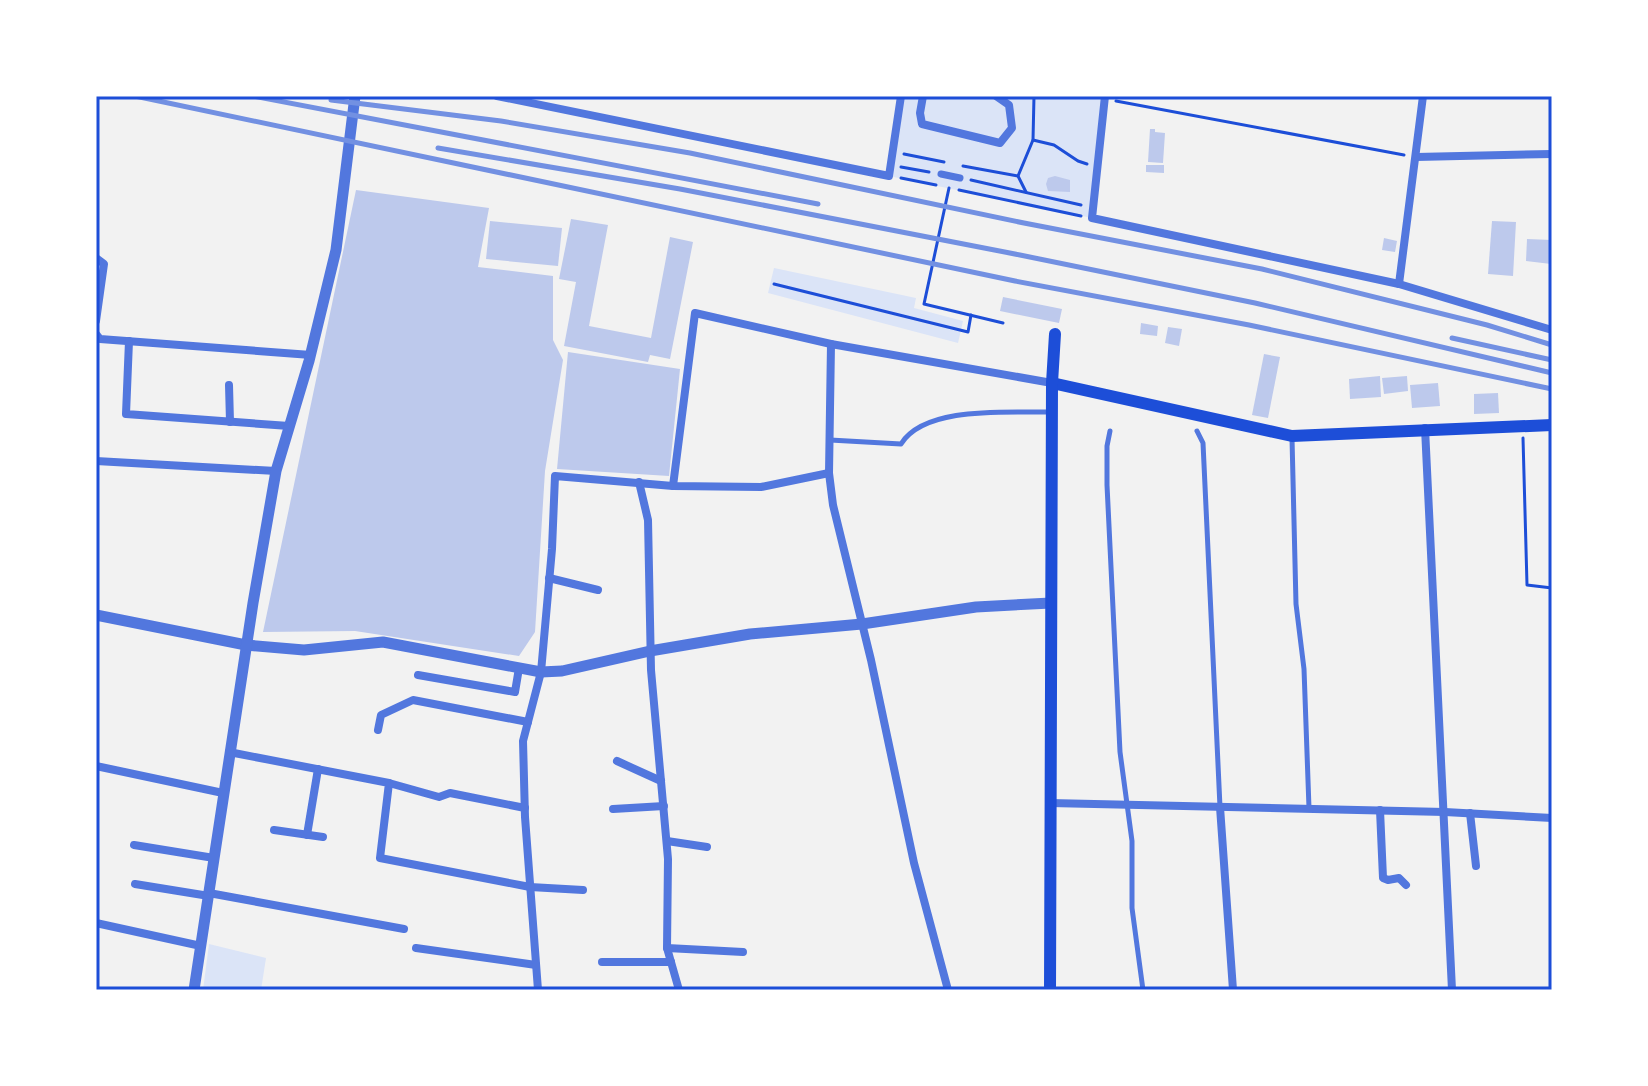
<svg xmlns="http://www.w3.org/2000/svg" width="1648" height="1086" font-family="'IBM Plex Serif',serif">
	<rect width="100%" height="100%" fill="#f2f2f2"/>
	<g fill="#dbe4f7">
		<polygon points="901,96 1108,96 1092,218 889,176"/>
		<polygon points="774,268 916,298 914,308 963,321 958,343 768,293"/>
		<polygon points="209,944 266,958 261,990 203,990"/>
	</g>
	<g fill="#bdc9ec">
		<polygon points="1150,129 1155,129 1155,132 1165,133 1163,163 1148,162"/>
		<polygon points="1146,165 1164,165 1164,173 1146,172"/>
		<polygon points="1055,176 1070,180 1070,192 1048,191 1046,184 1048,178"/>
		<polygon points="356,190 489,208 478,267 553,276 553,340 563,360 545,471 535,632 519,656 355,631 263,632"/>
		<polygon points="571,219 608,225 589,326 651,338 670,237 693,242 670,359 650,355 648,362 564,346 576,282 559,279"/>
		<polygon points="490,221 562,228 558,266 486,259"/>
		<polygon points="1492,221 1516,222 1513,276 1488,274"/>
		<polygon points="1384,238 1397,241 1395,252 1382,250"/>
		<polygon points="1527,239 1552,240 1551,264 1526,261"/>
		<polygon points="1003,297 1062,309 1059,323 1000,311"/>
		<polygon points="1141,323 1158,326 1157,336 1140,334"/>
		<polygon points="1168,327 1182,329 1179,346 1165,343"/>
		<polygon points="568,352 680,369 669,476 557,469"/>
		<polygon points="1264,354 1280,357 1268,418 1252,415"/>
		<polygon points="1380,376 1381,397 1350,399 1349,379"/>
		<polygon points="1407,376 1408,391 1384,394 1382,378"/>
		<polygon points="1438,383 1440,406 1412,408 1410,385"/>
		<polygon points="1498,393 1499,413 1474,414 1474,394"/>
	</g>
	<g fill="none" stroke-linecap="round" stroke-linejoin="round">
		<g stroke="#1d4ed8" stroke-width="3">
			<polyline points="1116,101 1404,155"/>
			<polyline points="1033,140 1054,145 1078,161 1087,164"/>
			<polyline points="904,154 944,162"/>
			<polyline points="963,166 1018,176"/>
			<polyline points="901,167 929,172"/>
			<polyline points="901,178 936,185"/>
			<polyline points="971,180 1081,205"/>
			<polyline points="949,188 924,304 1003,323"/>
			<polyline points="959,190 1081,216"/>
			<polyline points="1026,192 1018,176 1033,140 1034,96"/>
			<polyline points="774,284 968,332 971,315"/>
			<polyline points="1523,438 1527,585 1552,588"/>
		</g>
		<g stroke="#5277de" stroke-width="5">
			<polyline points="1110,431 1107,446 1107,485 1120,752 1132,841 1132,908 1143,990"/>
			<polyline points="1197,431 1203,443 1220,807"/>
			<polyline points="1292,438 1296,604 1304,669 1309,808"/>
			<path d="M 830,440 L 901,444 C 925,405 1010,413 1051,412"/>
		</g>
		<polyline stroke="#5277de" stroke-width="7" points="941,174 960,178"/>
		<g stroke="#5277de" stroke-width="8">
			<polyline points="497,96 889,176 901,96"/>
			<polyline points="923,96 920,113 922,124 1000,143 1012,128 1009,105 996,96"/>
			<polyline points="1105,96 1092,218 1399,284 1552,330"/>
			<polyline points="1416,157 1552,154"/>
			<polyline points="96,258 104,264 96,321"/>
			<polyline points="1399,284 1423,96"/>
			<polyline points="96,334 100,339 311,355"/>
			<polyline points="129,341 126,414 289,426"/>
			<polyline points="831,344 829,473 833,505 871,660 914,863 948,990"/>
			<polyline points="229,385 230,422"/>
			<polyline points="1425,428 1452,990"/>
			<polyline points="96,461 276,471"/>
			<polyline points="639,482 648,520 651,670 668,859 667,948 679,990"/>
			<polyline points="673,486 695,313 831,344 1052,383"/>
			<polyline points="549,578 598,590"/>
			<polyline points="418,675 515,692 519,668"/>
			<polyline points="378,730 381,715 413,700 528,722"/>
			<polyline points="229,752 389,783 380,858 530,887 583,890"/>
			<polyline points="617,761 661,781"/>
			<polyline points="96,766 223,793"/>
			<polyline points="389,783 439,797 450,793 525,808"/>
			<polyline points="1050,803 1445,812 1552,818"/>
			<polyline points="1220,807 1233,990"/>
			<polyline points="613,809 664,806"/>
			<polyline points="1380,810 1383,878 1388,880 1399,878 1406,885"/>
			<polyline points="1470,813 1476,866"/>
			<polyline points="274,830 323,837"/>
			<polyline points="307,835 318,769"/>
			<polyline points="667,841 707,847"/>
			<polyline points="134,845 214,858"/>
			<polyline points="135,884 209,896"/>
			<polyline points="209,893 404,929"/>
			<polyline points="96,923 201,946"/>
			<polyline points="416,948 536,965"/>
			<polyline points="667,948 743,952"/>
			<polyline points="602,962 671,962"/>
			<polyline points="538,990 525,817 523,741 541,672 552,549 555,476 673,486 761,487 829,473"/>
		</g>
		<g stroke="#5277de" stroke-width="11">
			<polyline points="96,615 246,645 304,650 383,642 541,672 562,671 650,651 750,634 862,624 976,607 1051,603"/>
			<polyline points="194,990 253,603 276,471 309,361 336,250 355,96"/>
		</g>
		<g stroke="#1d4ed8" stroke-width="12">
			<polyline points="1052,383 1292,436 1552,425"/>
			<polyline points="1050,990 1052,383 1055,334"/>
		</g>
		<g stroke="#7290e2" stroke-width="5">
			<polyline points="135,96 1015,281 1249,325 1552,389"/>
			<polyline points="253,96 818,204"/>
			<polyline points="331,100 501,121 690,153 1024,223 1262,269 1487,325 1552,345"/>
			<polyline points="438,148 680,189 1020,255 1255,303 1552,373"/>
			<polyline points="1452,338 1552,360"/>
		</g>
	</g>
	<rect width="1648" height="1086" fill="none" stroke="#ffffff" stroke-width="196"/>
	<rect x="98" y="98" width="1452" height="890" fill="none" stroke="#1d4ed8" stroke-width="3"/>
</svg>
